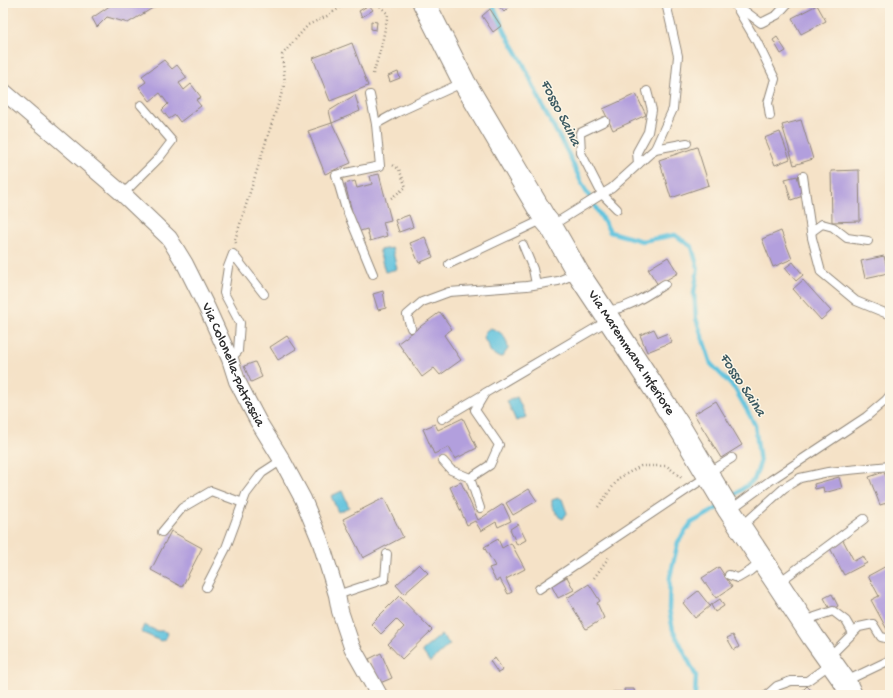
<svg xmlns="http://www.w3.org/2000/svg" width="893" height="698" font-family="'Gochi Hand',sans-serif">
	<rect width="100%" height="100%" fill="#fcf5e5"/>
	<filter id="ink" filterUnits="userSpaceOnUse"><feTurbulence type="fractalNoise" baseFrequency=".025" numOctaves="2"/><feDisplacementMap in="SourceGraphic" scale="8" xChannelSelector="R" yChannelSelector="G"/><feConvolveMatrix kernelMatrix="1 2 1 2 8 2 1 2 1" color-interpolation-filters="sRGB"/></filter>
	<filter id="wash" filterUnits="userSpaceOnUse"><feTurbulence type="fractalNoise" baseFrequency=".012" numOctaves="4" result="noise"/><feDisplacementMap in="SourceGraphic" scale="16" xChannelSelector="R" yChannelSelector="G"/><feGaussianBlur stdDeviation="0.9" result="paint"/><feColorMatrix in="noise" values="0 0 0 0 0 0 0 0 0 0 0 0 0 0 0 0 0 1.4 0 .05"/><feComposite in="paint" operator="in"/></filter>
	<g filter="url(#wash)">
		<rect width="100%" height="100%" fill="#f5e2c7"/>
		<g fill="#60c3de" stroke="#467784">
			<polygon points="392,248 397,269 385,272 379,250"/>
			<path d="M 490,328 C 502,331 507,338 508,349 L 502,357 L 496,356 L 490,351 L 488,344 L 483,338 L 486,331 Z"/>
			<polygon points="517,397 526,417 516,421 507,401"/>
			<polygon points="342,491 349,507 338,512 331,496"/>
			<polygon points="558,498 562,499 567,513 563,519 559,517 552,506 552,500"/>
			<polygon points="144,625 157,631 163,631 168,633 166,638 161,641 141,632"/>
			<polygon points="441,635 450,644 430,662 422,651"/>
		</g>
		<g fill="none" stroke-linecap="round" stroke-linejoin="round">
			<g stroke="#60c3de" stroke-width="4.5">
				<polyline points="492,3 506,34 523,63 546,113 568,153 583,186 610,232 642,241 675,235 692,247 698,268 694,293 696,318 711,364 735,389 755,425 760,463 754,480 729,499"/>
				<polyline points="695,695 696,676 673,630 669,609 670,577 678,542 691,523 713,511 720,506"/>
			</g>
		</g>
		<g id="blocks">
			<g fill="#b29fdd">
				<polygon points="111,3 124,3 123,4 125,3 154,3 156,6 128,23 107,17 97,27 92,18 111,5"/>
				<polygon points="496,3 513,3 504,12"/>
				<polygon points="369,5 373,10 362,17 359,11"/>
				<polygon points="817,5 826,21 801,34 792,18"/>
				<polygon points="490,9 501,26 493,32 482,16"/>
				<polygon points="371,21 377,22 376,30 371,29"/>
				<polygon points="777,37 786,51 781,54 773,40"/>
				<polygon points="352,43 368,86 330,101 313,58"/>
				<polygon points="164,60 172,69 177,65 187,78 179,83 184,90 191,84 201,97 196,100 201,106 180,122 175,115 169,119 162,110 168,104 160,93 150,101 139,87 146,82 142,76"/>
				<polygon points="398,72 400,78 390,82 388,76"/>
				<polygon points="636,94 646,115 613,130 603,109"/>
				<polygon points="355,95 360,111 332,123 329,111"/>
				<polygon points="801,120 813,159 794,165 782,125"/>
				<polygon points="332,123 351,163 325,174 308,131"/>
				<polygon points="780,132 790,159 775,165 764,138"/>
				<polygon points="697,147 709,185 671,198 659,160"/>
				<polygon points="859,170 860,221 832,222 831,171"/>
				<polygon points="379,174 391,220 383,222 387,236 370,241 367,229 357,232 345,184 355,181 357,188 372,184 370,176"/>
				<polygon points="797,176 803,196 791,200 785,179"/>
				<polygon points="409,215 413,227 399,232 395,220"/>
				<polygon points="781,231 792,259 773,267 762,239"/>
				<polygon points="425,237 433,257 419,263 410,243"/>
				<polygon points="884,256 888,273 865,278 861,261"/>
				<polygon points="668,257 678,273 658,285 648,269"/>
				<polygon points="793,262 803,275 796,281 785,268"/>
				<polygon points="803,280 831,311 821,320 793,289"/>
				<polygon points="383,291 386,308 378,310 373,294"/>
				<polygon points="440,312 452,329 444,335 461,360 440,375 434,368 422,377 398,343"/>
				<polygon points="654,329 658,337 668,333 672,342 647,352 640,335"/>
				<polygon points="287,336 296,349 278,360 270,347"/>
				<polygon points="255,362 262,377 251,382 244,366"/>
				<polygon points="716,401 742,445 721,458 694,414"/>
				<polygon points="463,418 477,448 455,459 449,447 434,454 423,429 435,424 438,430"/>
				<polygon points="884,472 890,488 890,502 880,505 869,477"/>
				<polygon points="839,477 842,488 824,493 823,487 815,489 814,484"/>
				<polygon points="461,482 478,520 503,504 511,521 498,527 496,522 481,531 475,521 467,525 450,487"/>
				<polygon points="529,489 537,501 513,515 506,503"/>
				<polygon points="384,498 403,537 363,558 343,519"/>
				<polygon points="518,524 526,540 517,545 510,529"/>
				<polygon points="171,531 202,548 182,587 151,570"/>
				<polygon points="498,539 502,548 511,543 525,569 506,579 512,592 508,594 500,579 496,581 489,568 495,566 484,547"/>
				<polygon points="843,540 854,561 863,556 867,563 844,575 830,548"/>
				<polygon points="419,564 428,573 404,594 396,585"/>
				<polygon points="890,564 890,635 871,600 879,596 868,576"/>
				<polygon points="719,567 732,587 716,598 702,578"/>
				<polygon points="567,577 574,590 558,598 551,585"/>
				<polygon points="589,584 600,601 597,603 604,618 586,629 567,598"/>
				<polygon points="698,591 710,606 695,618 683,603"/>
				<polygon points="832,594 838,606 831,611 824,598"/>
				<polygon points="399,596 432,630 402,659 388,644 404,627 396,619 381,634 371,624"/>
				<polygon points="720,599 724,606 715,612 711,605"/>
				<polygon points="733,635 739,647 734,650 727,638"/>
				<polygon points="381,653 392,678 380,683 369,659"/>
				<polygon points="495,658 503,670 498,673 490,661"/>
				<polygon points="807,686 814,693 812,695 794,695 798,691 800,693"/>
				<polygon points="624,689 634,689 635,695 625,695"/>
				<rect x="613" y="692" width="9" height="3"/>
			</g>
		</g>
	</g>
	<g filter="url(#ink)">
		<use href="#blocks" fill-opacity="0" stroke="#908679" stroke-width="1"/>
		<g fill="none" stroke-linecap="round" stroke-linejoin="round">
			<g stroke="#908679" stroke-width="10">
				<g id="lane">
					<polyline points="734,3 757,42 775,79 768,103 770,116"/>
					<polyline points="738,6 761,23 777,15 788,3"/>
					<polyline points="370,95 376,124 380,166 336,175 345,206 373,274"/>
					<polyline points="605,121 580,133 581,153 602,194 617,209"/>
					<polyline points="376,124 396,113 464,82"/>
					<polyline points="655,149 687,143"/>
					<polyline points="638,164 637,152 648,132 652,110 647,91"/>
					<polyline points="803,176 812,238 821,272 856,301 890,315"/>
					<polyline points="123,194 159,158 172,141 141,105"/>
					<polyline points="551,226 612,188 655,149 673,109 678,56 666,3"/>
					<polyline points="811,232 822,224 833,227 847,238 868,241"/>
					<polyline points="523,245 533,269 536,284"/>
					<polyline points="449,264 544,219"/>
					<path d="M 606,311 C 629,308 646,296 665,284"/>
					<polyline points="411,328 407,315 422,302 449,292 527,286 558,281 578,273"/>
					<polyline points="230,359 238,351 240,323 224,293 228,267 233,254 264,294"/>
					<polyline points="442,419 484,394"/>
					<polyline points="443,461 451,470 470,478"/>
					<polyline points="480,508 470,478 490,465 499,445 475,410 485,393 609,320"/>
					<polyline points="730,510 771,480 866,417 886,400 890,395"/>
					<polyline points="741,527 784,488 800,478 828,472 890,466"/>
					<polyline points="162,532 182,508 211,491 243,503"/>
					<polyline points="729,575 738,578 750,571 762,561"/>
					<polyline points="778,583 864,519"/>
					<polyline points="206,587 226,548 246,494 262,473 282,460"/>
					<polyline points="539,589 694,485 708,476 716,468 732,458"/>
					<polyline points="337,595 385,579 387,554"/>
					<polyline points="804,623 815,617 833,611 846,621 853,633"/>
					<polyline points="829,657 859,627 873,624 881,637 890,639"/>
					<polyline points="846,681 890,660"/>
					<polyline points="767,695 777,686 791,681 807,681 832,663"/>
				</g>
			</g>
			<g stroke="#908679" stroke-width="18">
				<g id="street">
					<path id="s1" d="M 3,91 L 123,194 L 169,238 L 185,264 L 207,308 L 230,359 L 237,381 L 258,421 L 282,460 L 303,499 L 320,540 L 337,595 L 340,611 L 352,647 L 379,695"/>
				</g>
			</g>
			<g stroke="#908679" stroke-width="24">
				<g id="secondary">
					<path id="s2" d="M 424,3 L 464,82 L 545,219 L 551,226 L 578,273 L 622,339 L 677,423 L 729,510 L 813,637 L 845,682 L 851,695"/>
				</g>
			</g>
			<g stroke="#908679" stroke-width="2.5" stroke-dasharray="1 3" stroke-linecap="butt">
				<polyline points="373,74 381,48 388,14 377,3"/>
				<polyline points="391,198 406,187 399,169 391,164"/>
				<polyline points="236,243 235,240 269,132 285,83 282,55 308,25 327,16 347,3"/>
				<polyline points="598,507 619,478 641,466 667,466 683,479"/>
				<polyline points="594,578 609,557"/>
			</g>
			<use href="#lane" stroke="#fff" stroke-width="8"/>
			<use href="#street" stroke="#fff" stroke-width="16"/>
			<use href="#secondary" stroke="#fff" stroke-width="22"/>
		</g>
	</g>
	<g text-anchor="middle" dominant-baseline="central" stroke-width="3" stroke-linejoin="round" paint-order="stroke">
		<g font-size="14" fill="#2b2b2b" stroke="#fcf5e5">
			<text stroke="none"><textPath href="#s2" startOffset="407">Via Maremmana Inferiore</textPath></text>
			<text stroke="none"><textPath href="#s1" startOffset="364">Via Colonella-Patrascia</textPath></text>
		</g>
		<g font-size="15" font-style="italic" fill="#3b5961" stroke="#fcf5e5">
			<text transform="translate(560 113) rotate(63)">Fosso Saina</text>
			<text transform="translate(742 385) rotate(57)">Fosso Saina</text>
		</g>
	</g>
	<rect width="893" height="698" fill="none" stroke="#fcf5e5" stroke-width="16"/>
</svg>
